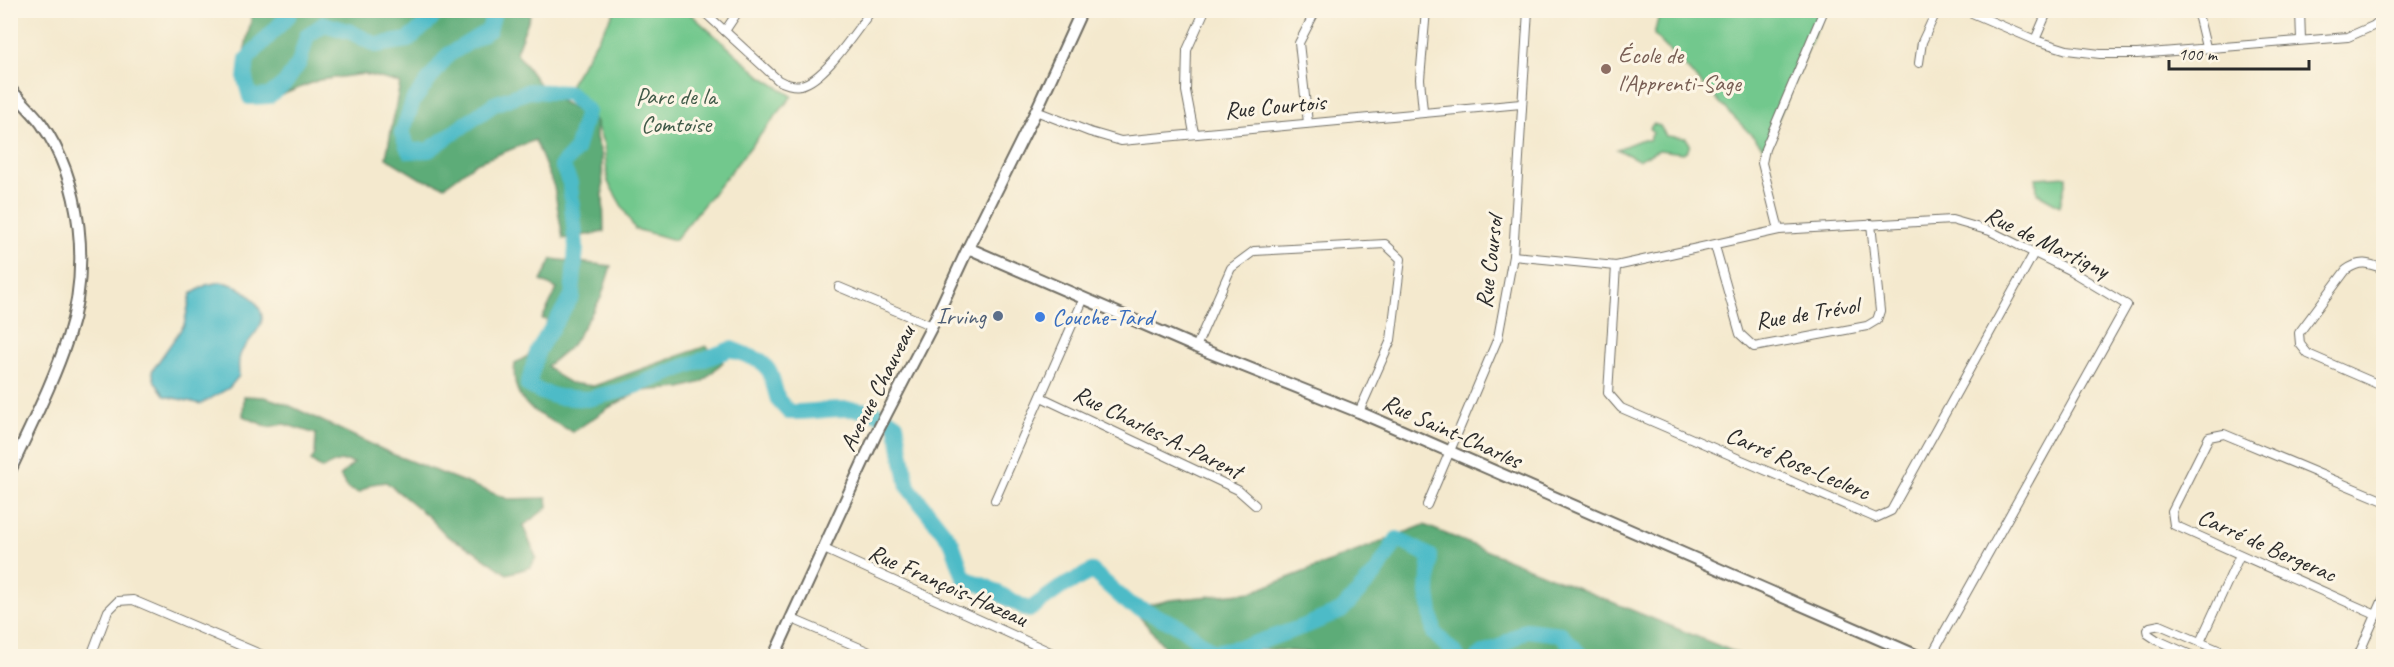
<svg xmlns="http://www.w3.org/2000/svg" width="2394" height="667" font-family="Caveat,sans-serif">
	<rect width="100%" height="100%" fill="#fcf5e5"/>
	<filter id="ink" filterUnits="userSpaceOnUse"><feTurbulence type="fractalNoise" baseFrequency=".0167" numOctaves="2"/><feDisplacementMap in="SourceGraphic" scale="12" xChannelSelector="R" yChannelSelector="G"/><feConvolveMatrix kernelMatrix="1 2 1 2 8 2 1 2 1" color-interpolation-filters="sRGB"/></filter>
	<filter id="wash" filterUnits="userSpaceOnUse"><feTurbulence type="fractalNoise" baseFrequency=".008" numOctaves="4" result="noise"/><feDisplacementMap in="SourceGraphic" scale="24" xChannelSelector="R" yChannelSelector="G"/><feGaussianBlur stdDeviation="1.35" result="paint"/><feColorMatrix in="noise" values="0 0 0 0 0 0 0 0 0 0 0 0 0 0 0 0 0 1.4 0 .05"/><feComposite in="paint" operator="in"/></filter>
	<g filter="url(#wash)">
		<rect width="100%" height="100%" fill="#f4e9ce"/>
		<g fill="#72c88d" stroke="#4e7a5c" stroke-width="1.5">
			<polygon points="615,11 687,11 762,77 792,96 675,240 635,229 608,182 604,145 588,104 570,84"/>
			<polygon points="1660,11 1824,11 1765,149 1654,35"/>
			<polygon points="1653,124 1660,126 1666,136 1686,138 1690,144 1688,150 1683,153 1659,150 1638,160 1617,149 1640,140 1649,140 1653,133 1650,128"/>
			<polygon points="2067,176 2060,206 2037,193 2036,178"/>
		</g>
		<g fill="#5dac78" stroke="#446c52" stroke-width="1.5">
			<polygon points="400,11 417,17 421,11 529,11 530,16 516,52 544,91 596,122 596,138 602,156 604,232 563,239 554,187 535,140 476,163 445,186 421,179 386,158 400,83 364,74 319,80 265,102 238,80 253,11"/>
			<path d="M 552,259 L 611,266 L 601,298 L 572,345 L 547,366 L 558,376 L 570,383 L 594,386 L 706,346 L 723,362 L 702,382 L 681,388 L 640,391 L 610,407 L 573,432 C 541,415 509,406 515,363 L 528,356 L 548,320 L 542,319 L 557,289 L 541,281 Z"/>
			<path d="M 244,396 L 265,397 L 286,404 L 392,454 L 508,499 L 547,498 L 548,507 L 523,526 L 536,557 L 531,567 L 507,574 L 473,550 L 447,536 L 429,517 L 386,482 L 372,484 L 359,493 L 348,489 L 340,476 L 354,463 C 342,458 333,463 322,469 L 311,461 L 315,454 L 316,434 L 284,424 L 268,427 L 243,416 Z"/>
			<polygon points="1424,525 1744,656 1355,656 1262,649 1242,656 1172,656 1130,605 1146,606 1170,600 1252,592"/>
		</g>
		<path fill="#4ebbc7" stroke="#3c7379" stroke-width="1.5" d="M 220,282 C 232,283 241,287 250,296 C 277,323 252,332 241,353 C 237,361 239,368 239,376 L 229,388 L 201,404 L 165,396 L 155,382 L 152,371 L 184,325 L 191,294 L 206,285 Z"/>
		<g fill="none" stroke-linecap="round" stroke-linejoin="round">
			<g stroke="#4ebbc7" stroke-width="16">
				<polyline points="289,10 289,15 247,59 245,79 250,97 269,96 286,82 299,63 307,36 324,24 351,32 376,45 408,40 431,20 437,10"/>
				<path d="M 491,10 L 493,16 L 489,30 L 448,55 L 413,101 L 402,133 L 409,151 L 429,150 L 494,104 L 529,91 L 569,93 L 587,111 L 576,150 L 562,165 L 570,183 L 576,247 L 572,296 L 538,350 L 528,385 L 541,392 L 558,397 L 588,399 L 624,390 L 731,349 L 761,361 L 770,372 L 778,400 L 789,412 C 826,413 864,399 896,424 L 908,487 L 952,543 L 964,578 L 987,587 L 1029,610 L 1060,588 L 1092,571 L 1129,604 L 1179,626 L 1213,652 L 1247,646 L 1305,626 L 1341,611 L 1376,573 L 1397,539 L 1430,556 L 1428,593 L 1434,633 L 1457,656"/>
				<polyline points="1478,656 1501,646 1526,630 1561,634 1581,656"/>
			</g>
		</g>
	</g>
	<g filter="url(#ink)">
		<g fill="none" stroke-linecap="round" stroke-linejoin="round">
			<g stroke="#716e64" stroke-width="10">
				<g id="street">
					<path d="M 702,10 L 778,80 C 783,83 794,87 801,85 C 825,80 856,30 872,10"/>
					<polyline points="1965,10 2035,40 2067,50 2100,54 2137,54 2348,37 2373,26 2384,17"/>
					<polyline points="2197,10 2206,47"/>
					<polyline points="2300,10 2301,40"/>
					<polyline points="725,31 739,10"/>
					<polyline points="2035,40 2048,10"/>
					<polyline points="1919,63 1922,42 1937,10"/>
					<polyline points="1036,111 1090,132 1121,141 1521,104"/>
					<polyline points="1423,111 1420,79 1426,10"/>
					<polyline points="1308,123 1299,43 1316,10"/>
					<polyline points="1194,133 1186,91 1187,50 1205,10"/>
					<polyline points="1779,230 1762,163 1765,149 1824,10"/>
					<polyline points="1715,246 1740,334 1754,347 1867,326 1877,320 1880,311 1871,224"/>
					<polyline points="1513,256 1616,266 1779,230 1952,220 1990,231 2069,270 2127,305 1931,656"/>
					<polyline points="1616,266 1608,393 1621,408 1876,518 1891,511 2034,253"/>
					<path d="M 2384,269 C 2368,263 2360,260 2346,270 L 2299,333 L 2300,344 L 2308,354 L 2384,387"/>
					<polyline points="839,287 932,326"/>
					<polyline points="1196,347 1231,268 1254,251 1385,244 1401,259 1391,340 1359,412"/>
					<polyline points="1041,397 1238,490 1255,505"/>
					<polyline points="995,500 1084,298"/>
					<polyline points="1427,505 1498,338 1513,256 1528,10"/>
					<polyline points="822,548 1059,656"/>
					<polyline points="2376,615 2174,525 2172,511 2209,437 2224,434 2384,501"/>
					<polyline points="790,618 879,656"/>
					<polyline points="2200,642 2240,555"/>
					<polyline points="91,656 108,611 118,601 133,600 265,656"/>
					<polyline points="2193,656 2157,640 2148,634 2147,630 2150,627 2160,625 2232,656"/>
					<polyline points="2358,656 2384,597"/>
				</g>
			</g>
			<g stroke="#716e64" stroke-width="14">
				<g id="secondary">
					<path d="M 10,89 C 20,100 32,111 41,123 C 83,183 90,269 68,337 C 53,383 30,427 10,471"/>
					<polyline points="968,248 1196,347 1359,412 1918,656"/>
					<polyline points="774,656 876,434 932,326 968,248 1036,111 1082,10"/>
				</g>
			</g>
			<use href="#street" stroke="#fff" stroke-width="8"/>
			<use href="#secondary" stroke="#fff" stroke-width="10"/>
		</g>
	</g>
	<circle fill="#8d6e63" stroke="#fcf5e5" stroke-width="2" cx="1606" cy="69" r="6"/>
	<circle fill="#5c6f8a" stroke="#fcf5e5" stroke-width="2" cx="998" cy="316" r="6"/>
	<circle fill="#3f7fe0" stroke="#fcf5e5" stroke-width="2" cx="1040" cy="317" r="6"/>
	<g text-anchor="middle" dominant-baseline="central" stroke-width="6" stroke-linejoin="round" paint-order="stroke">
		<g font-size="24" fill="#785e54" stroke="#fcf5e5" text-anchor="start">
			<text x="1618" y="55">École de<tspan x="1618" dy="28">l'Apprenti-Sage</tspan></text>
		</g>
		<g font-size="24" fill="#405a48" stroke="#fcf5e5">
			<text x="676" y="96">Parc de la<tspan x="676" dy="28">Comtoise</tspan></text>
		</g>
		<g font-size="24" fill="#2b2b2b" stroke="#fcf5e5">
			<text transform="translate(1275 106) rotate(-5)">Rue Courtois</text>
			<text transform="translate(2047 242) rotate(26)">Rue de Martigny</text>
			<text transform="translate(1489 262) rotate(-83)">Rue Coursol</text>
			<text transform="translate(1807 313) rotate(-9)">Rue de Trévol</text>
			<text transform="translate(877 388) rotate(-63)">Avenue Chauveau</text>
			<text transform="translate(1452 431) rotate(24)">Rue Saint-Charles</text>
			<text transform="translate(1158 432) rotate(26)">Rue Charles-A.-Parent</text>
			<text transform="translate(1798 463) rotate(23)">Carré Rose-Leclerc</text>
			<text transform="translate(2267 545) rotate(24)">Carré de Bergerac</text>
			<text transform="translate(948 585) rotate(24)">Rue François-Hazeau</text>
		</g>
		<g font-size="24" fill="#4e5e75" stroke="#fcf5e5" text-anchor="end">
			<text x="986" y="316">Irving</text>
		</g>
		<g font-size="24" fill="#366cbe" stroke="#fcf5e5" text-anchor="start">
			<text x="1052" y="317">Couche-Tard</text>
		</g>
	</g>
	<rect width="2394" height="667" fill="none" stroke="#fcf5e5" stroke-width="36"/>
	<path d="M2169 60v9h140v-9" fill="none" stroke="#2b2b2b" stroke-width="3"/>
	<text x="2178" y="60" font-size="18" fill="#2b2b2b" stroke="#fcf5e5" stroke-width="4.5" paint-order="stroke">100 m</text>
</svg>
